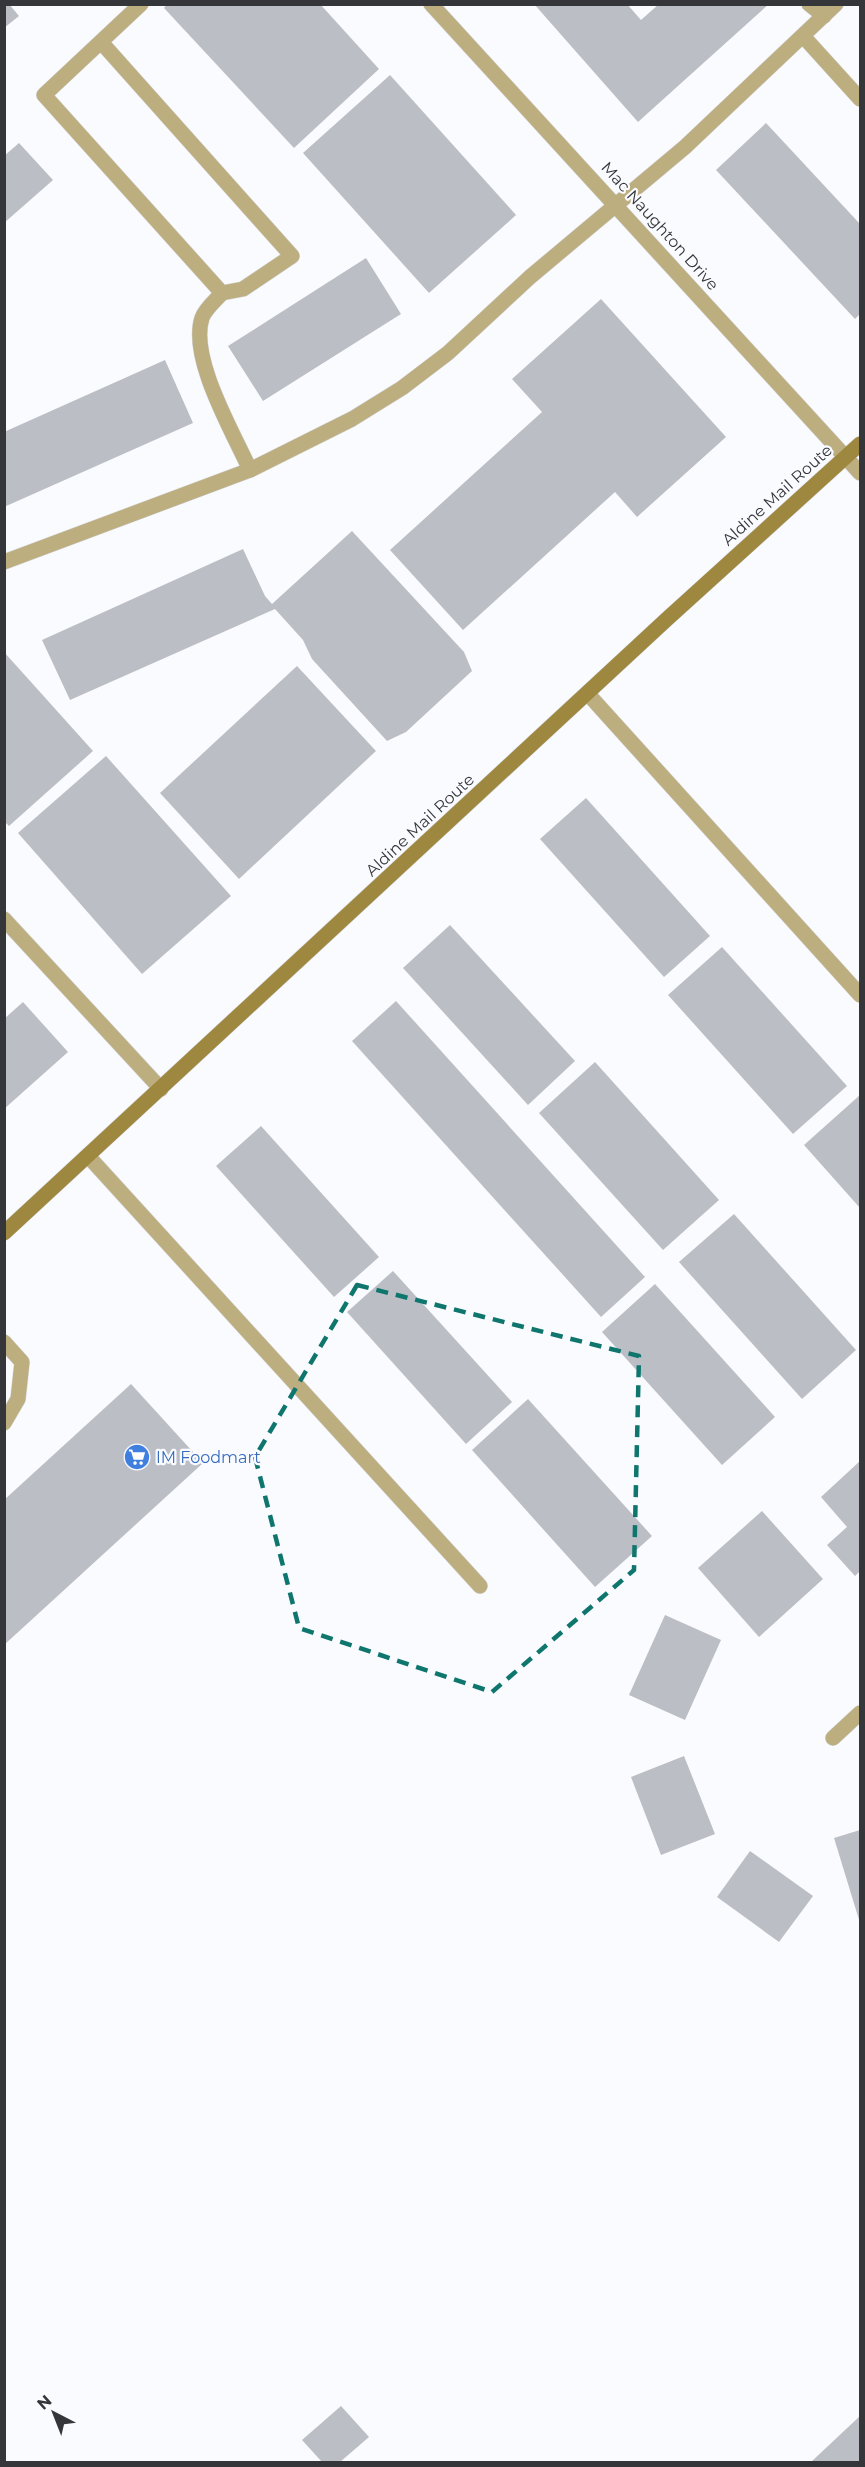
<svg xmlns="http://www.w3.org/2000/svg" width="865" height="2467" font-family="Montserrat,sans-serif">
	<rect width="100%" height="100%" fill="#fafbff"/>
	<g fill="#bcbec6">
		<polygon points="4,4 9,4 19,16 4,28"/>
		<polygon points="167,4 320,4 379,69 294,148 164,8"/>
		<polygon points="534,4 627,4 641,20 659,4 769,4 638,122"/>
		<polygon points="390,75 516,215 429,293 303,153"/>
		<polygon points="766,123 860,224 860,314 855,319 716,170"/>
		<polygon points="19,143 53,180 4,223 4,156"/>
		<polygon points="366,258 401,314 263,401 228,346"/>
		<polygon points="601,299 726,437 637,517 615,492 463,630 390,550 542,412 512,379"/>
		<polygon points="165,360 193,423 4,507 4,432"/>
		<polygon points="352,531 464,652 472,671 406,732 387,741 312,659 303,640 275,609 70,700 42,640 243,549 265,596 272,604"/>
		<polygon points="4,652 93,751 9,826 4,821"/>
		<polygon points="297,666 376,751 239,879 160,793"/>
		<polygon points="106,756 231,896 142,974 18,833"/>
		<polygon points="586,798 710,936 664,977 540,839"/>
		<polygon points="450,925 575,1061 528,1105 403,968"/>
		<polygon points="722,947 847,1086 793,1134 668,995"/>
		<polygon points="396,1001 645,1277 601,1317 352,1041"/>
		<polygon points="23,1002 68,1052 4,1109 4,1019"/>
		<polygon points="595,1062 719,1200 663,1250 539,1113"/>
		<polygon points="860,1095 860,1208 804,1145"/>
		<polygon points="261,1126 379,1257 334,1297 216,1166"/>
		<polygon points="734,1214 856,1350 802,1399 679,1262"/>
		<polygon points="393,1271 512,1402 466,1444 347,1312"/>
		<polygon points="655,1284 775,1417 722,1465 602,1332"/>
		<polygon points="131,1384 203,1463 4,1645 4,1500"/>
		<polygon points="528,1399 652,1536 595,1587 472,1450"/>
		<polygon points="860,1461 860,1571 855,1576 827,1545 847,1527 821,1497"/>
		<polygon points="762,1511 823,1579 759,1637 698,1568"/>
		<polygon points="665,1615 721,1640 685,1720 629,1695"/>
		<polygon points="684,1756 715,1834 661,1855 631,1777"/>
		<polygon points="860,1830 860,1923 834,1838"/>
		<polygon points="750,1851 813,1896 779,1942 717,1897"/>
		<polygon points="341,2406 369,2437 340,2462 322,2462 302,2440"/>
		<polygon points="860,2416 860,2462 811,2462"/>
	</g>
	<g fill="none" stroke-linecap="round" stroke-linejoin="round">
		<g stroke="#d7d8dc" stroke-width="16">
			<g id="service">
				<polyline points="588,694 860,995"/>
				<polyline points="88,1156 480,1586"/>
				<polyline points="4,1342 22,1362 18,1399 4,1423"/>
			</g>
		</g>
		<g stroke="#d7d8dc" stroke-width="16">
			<g id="minor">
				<polyline points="431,4 860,473"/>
				<polyline points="809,4 824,16"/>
				<polyline points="803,36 860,99"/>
				<polyline points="101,42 292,256 243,289 222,293 44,95 141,4"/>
				<path d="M 222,293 C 216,300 205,309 202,318 C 189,358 233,432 250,470"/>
				<polyline points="4,562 250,470 352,419 402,388 448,353 530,277 685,147 836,4"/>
				<polyline points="4,919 161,1089"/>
				<polyline points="833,1738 860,1713"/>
			</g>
		</g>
		<g stroke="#d7d8dc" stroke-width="16">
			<polyline id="secondary" points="4,1233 667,619 860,444"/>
		</g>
		<use href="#service" stroke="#bdae80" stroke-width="15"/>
		<use href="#minor" stroke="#bdae80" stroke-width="15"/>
		<use href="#secondary" stroke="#9e873e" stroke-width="15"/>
	</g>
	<path fill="none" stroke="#0f766e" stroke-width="4.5" stroke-dasharray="12 8" stroke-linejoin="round" d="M 357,1285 L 639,1356 L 634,1570 L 492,1692 L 299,1628 L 255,1457 Z"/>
	<defs>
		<g id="supermarket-disc" transform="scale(1.35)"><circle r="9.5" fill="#3f7fe0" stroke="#fafbff"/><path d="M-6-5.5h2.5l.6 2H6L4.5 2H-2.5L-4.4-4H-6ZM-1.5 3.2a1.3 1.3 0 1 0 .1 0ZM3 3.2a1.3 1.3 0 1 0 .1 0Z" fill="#fff"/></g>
	</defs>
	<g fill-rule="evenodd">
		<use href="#supermarket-disc" x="137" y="1457"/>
	</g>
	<g text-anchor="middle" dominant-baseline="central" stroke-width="4.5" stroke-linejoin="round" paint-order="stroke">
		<g font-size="16" fill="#35363a" stroke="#fafbff">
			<text transform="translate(660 226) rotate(48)">Mac Naughton Drive</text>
			<text transform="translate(777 495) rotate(-42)">Aldine Mail Route</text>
			<text transform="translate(420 825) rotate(-43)">Aldine Mail Route</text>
		</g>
		<g font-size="16" fill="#366cbe" stroke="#fafbff" text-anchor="start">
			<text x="156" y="1457">IM Foodmart</text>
		</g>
	</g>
	<rect width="865" height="2467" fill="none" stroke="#35363a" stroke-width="12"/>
	<g transform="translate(54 2413) rotate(318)" stroke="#fafbff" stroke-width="4.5" paint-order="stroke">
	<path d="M0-4.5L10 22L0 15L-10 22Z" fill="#35363a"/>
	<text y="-9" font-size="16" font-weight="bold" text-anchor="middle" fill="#35363a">N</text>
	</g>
</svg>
